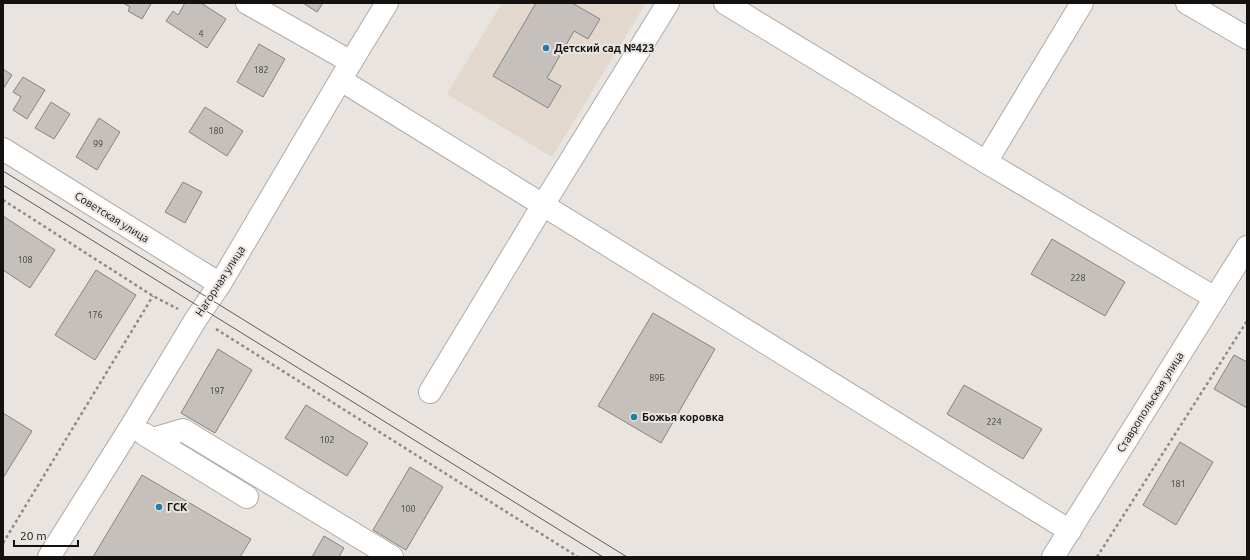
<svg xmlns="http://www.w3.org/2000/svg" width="1250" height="560" font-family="Ubuntu,sans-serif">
	<rect width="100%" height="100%" fill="#e9e4df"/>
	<polygon fill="#e3d8cd" points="502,3 646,3 552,157 447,94"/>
	<g fill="#c5c0bb" stroke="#88837e">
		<polygon points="123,3 150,3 151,4 142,19 128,11 130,7"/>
		<polygon points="185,3 201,3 226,19 207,48 166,21 173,11 178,15"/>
		<polygon points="303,3 323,3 317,12"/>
		<polygon points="536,3 572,3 600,19 588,39 574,31 547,78 561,86 548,108 493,76"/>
		<polygon points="259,44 285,59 263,97 237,82"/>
		<polygon points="3,69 12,75 3,89"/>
		<polygon points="23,77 45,90 27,119 13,110 21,97 13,92"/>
		<polygon points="51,102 70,114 54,139 35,128"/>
		<polygon points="205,107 243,131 227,156 189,132"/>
		<polygon points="99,118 120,132 97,170 76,157"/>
		<polygon points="183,182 202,192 185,223 165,212"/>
		<polygon points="3,216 55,250 30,288 3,270"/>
		<polygon points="1052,239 1125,282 1105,316 1031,274"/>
		<polygon points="96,270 136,295 95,360 55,335"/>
		<polygon points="653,313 715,349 661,443 598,406"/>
		<polygon points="218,349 252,370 215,433 181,413"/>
		<polygon points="1234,355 1247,362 1247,408 1214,389"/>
		<polygon points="964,385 1042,429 1023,459 947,414"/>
		<polygon points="306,405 368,443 347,476 285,438"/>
		<polygon points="3,413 32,431 3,478"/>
		<polygon points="1180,442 1213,462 1176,525 1143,505"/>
		<polygon points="410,467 443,487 406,550 373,530"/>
		<polygon points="142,475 251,539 240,557 93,557"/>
		<polygon points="324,536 344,548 339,557 312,557"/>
	</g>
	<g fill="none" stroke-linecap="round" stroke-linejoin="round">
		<g stroke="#b0aba6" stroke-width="24">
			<g id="minor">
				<polyline points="247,3 351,62"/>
				<polyline points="725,3 986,162 1215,298"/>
				<polyline points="1187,3 1247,38"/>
				<polyline points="341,80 1070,531"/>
				<polyline points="3,149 220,284"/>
				<polyline points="986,162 1082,3"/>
				<polyline points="430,392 543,205 668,3"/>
				<polyline points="144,434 247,497"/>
				<polyline points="153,439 183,430 392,557"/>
				<polyline points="49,557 132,425 196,319 220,284 351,62 387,3"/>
				<polyline points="1053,557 1247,247"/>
			</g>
		</g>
		<g stroke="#8e8a87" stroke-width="2.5" stroke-dasharray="3 3" stroke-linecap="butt">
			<polyline points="3,200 153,296 178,309"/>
			<polyline points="216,329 578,557"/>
			<polyline points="3,543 153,296"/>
			<polyline points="1097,557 1247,321"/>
		</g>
		<use href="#minor" stroke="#fff" stroke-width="22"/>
		<g stroke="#5d5a57" stroke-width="1">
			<polyline points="3,171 627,557"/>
			<polyline points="3,185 603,557"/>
		</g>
	</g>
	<g fill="#207caa" stroke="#e9e4df" stroke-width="1.5">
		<circle cx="546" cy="48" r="4"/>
		<circle cx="634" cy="417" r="4"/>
		<circle cx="159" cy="507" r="4"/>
	</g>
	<g text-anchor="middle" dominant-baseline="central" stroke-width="4" stroke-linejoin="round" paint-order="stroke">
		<g font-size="9" fill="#403e3c">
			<text x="201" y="34">4</text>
			<text x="261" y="70">182</text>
			<text x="216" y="131">180</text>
			<text x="98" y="144">99</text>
			<text x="25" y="260">108</text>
			<text x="1078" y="278">228</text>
			<text x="95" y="315">176</text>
			<text x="657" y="378">89Б</text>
			<text x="217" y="391">197</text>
			<text x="994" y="422">224</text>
			<text x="327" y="440">102</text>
			<text x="1178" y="484">181</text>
			<text x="408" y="509">100</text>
		</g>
		<g font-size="11" font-weight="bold" fill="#141211" stroke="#e9e4df" text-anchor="start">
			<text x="554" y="48">Детский сад №423</text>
			<text x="642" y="417">Божья коровка</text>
			<text x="167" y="507">ГСК</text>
		</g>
		<g font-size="11" fill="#141211" stroke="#e9e4df">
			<text transform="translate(112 217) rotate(32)">Советская улица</text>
			<text transform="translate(220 281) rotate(-57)">Нагорная улица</text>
			<text transform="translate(1150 402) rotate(-58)">Ставропольская улица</text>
		</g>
	</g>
	<rect width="1250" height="560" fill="none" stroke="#141211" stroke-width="8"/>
	<path d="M14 540v6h64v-6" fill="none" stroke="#141211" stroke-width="2"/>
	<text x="20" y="540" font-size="12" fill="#141211" stroke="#e9e4df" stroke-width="3" paint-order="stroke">20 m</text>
</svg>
